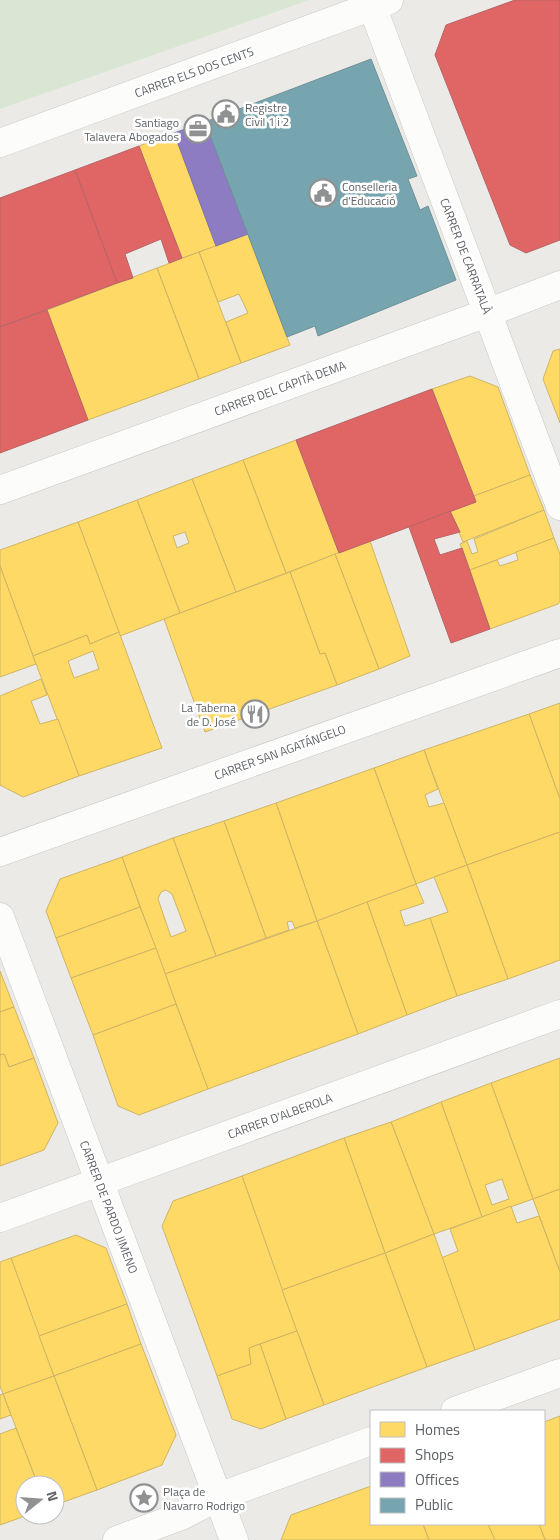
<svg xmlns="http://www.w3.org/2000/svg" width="560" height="1540" font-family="'Titillium Web',sans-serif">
	<rect width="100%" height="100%" fill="#eceae7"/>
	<polygon fill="#d9e6d4" points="0,0 309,0 0,109"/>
	<g fill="#ffd966" stroke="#ceb565" fill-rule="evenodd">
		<polygon points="174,133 216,246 182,258 139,146"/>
		<polygon points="248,234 290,345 241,363 226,322 248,313 239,294 218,302 199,252"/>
		<polygon points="199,252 241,363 199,379 157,268"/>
		<polygon points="157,268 199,379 88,420 47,310"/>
		<polygon points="560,349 560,423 543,379 553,351"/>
		<polygon points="470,376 498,387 530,475 474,496 432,389"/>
		<polygon points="296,440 339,553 286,573 243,460"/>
		<polygon points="243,460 286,573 236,592 192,479"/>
		<polygon points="530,475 544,510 463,542 450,511 476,502 474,496"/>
		<path d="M 192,479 L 236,592 L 180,613 L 137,500 ZM 185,532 L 189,543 L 177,548 L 173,536 Z"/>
		<polygon points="137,500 180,613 120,636 78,522"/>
		<polygon points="544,510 554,538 470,570 460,544 467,541 472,554 478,552 474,539"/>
		<polygon points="78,522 119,632 90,644 87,635 33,656 0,566 0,550"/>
		<polygon points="554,538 560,554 560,601 558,604 490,629 470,570 497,560 500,566 518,560 516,552"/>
		<polygon points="370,541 410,656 379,669 335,554"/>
		<polygon points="335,554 379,669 337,685 325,653 320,654 290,572"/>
		<polygon points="0,566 36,664 0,677"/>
		<polygon points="290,572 320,654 325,653 337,685 205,732 164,619"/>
		<path d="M 119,632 L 162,748 L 79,776 L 33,656 L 87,635 L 90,644 ZM 93,651 L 99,669 L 74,678 L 68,661 Z"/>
		<polygon points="41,679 47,695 31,701 40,724 58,719 79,776 23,797 0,785 0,696"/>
		<polygon points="560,703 560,799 529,714"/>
		<polygon points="529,714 560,799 560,832 467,865 424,750"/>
		<polygon points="424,750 438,789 425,795 429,807 444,803 467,865 416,884 374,768"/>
		<polygon points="374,768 416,884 317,921 276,803"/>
		<polygon points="276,803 317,921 295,928 292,921 287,922 289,930 266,938 224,821"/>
		<polygon points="224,821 266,938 216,956 173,838"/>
		<polygon points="560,832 560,960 508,979 467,865"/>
		<path d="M 173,838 L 216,956 L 165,974 L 122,857 ZM 166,890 L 172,894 L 186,931 L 171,937 L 158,899 L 161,892 Z"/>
		<polygon points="122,857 140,907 56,938 46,911 60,879"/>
		<polygon points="467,865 508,979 457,996 430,918 448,912 434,877"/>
		<polygon points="416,884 424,903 400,911 405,926 430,918 457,996 407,1015 367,902"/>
		<polygon points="367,902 407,1015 358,1034 317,921"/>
		<polygon points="140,907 156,948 71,978 56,938"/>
		<polygon points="317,921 358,1034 208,1089 165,974"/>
		<polygon points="156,948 176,1004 93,1035 71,978"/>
		<polygon points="0,971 14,1007 0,1012"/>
		<polygon points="176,1004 208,1089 139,1115 118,1106 93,1035"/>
		<polygon points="14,1007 34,1058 9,1067 4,1054 0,1055 0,1012"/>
		<polygon points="4,1054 9,1067 34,1058 58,1123 44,1150 0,1166 0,1055"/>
		<polygon points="560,1058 560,1189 533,1199 491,1083"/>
		<path d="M 491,1083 L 533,1199 L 482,1217 L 441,1102 ZM 502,1179 L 509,1199 L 492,1205 L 485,1185 Z"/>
		<polygon points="441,1102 482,1217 434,1234 391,1122"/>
		<polygon points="391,1122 434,1234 385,1253 344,1138"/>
		<polygon points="344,1138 385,1253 282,1290 242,1176"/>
		<polygon points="242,1176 297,1331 249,1348 251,1364 217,1376 162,1226 173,1201"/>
		<polygon points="560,1189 560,1272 533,1199"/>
		<polygon points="511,1206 517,1223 539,1216 560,1272 560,1319 475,1350 441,1258 458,1251 450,1229"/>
		<polygon points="434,1234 475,1350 427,1367 385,1253"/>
		<polygon points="76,1235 106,1248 127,1304 39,1336 11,1258"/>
		<polygon points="385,1253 427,1367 324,1405 282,1290"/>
		<polygon points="11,1258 54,1376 3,1394 0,1386 0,1262"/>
		<polygon points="127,1304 141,1344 54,1376 39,1336"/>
		<polygon points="297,1331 324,1405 286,1419 260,1344"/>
		<polygon points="141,1344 176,1435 162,1465 97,1490 54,1376"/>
		<polygon points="260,1344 286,1419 261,1429 232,1419 217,1376 251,1364 249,1348"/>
		<polygon points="54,1376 97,1490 55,1505 55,1485 38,1485 3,1394"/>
		<polygon points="3,1394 11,1415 0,1419 0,1395"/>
		<polygon points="560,1416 560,1540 545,1540 539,1524 544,1524 544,1422"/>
		<polygon points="16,1428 38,1485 25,1485 25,1515 28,1515 0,1525 0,1434"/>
		<polygon points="371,1486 371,1524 423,1524 429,1540 281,1540 291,1515"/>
		<polygon points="423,1524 488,1524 495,1540 429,1540"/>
		<polygon points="488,1524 539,1524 545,1540 495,1540"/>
	</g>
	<g fill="#e06666" stroke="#b96465">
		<polygon points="515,0 560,0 560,240 526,253 510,245 435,55 446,25"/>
		<polygon points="139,146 182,258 169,263 161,239 125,254 133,278 117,283 75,170"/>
		<polygon points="75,170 117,283 0,327 0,198"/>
		<polygon points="47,310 88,420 0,453 0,327"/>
		<polygon points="432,389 476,502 339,553 296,440"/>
		<polygon points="450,511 460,532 434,539 440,555 462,548 490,629 451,643 409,527"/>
	</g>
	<polygon fill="#8e7cc3" stroke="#7f74a6" points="205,122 248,234 216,246 174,133"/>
	<polygon fill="#76a5af" stroke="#6e9198" points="371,59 417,176 408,179 420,210 428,206 456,280 318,336 315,326 287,337 205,122"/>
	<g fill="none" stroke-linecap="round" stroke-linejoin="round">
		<g stroke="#c8c7c8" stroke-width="29">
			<g id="minor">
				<polyline points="372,6 560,506"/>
				<polyline points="0,143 389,0"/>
				<polyline points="0,490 487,313 560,285"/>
				<polyline points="0,852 560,653"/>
				<polyline points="0,917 234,1540"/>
				<polyline points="0,1218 560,1014"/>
				<polyline points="455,1411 560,1373"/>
				<polyline points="117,1540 181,1516 218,1497 371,1441"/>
			</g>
		</g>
		<use href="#minor" stroke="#fcfcfb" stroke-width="28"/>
	</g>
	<defs>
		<g id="civic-ring" transform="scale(1.4375)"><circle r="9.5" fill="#fff" stroke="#8f9192" stroke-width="1.5"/><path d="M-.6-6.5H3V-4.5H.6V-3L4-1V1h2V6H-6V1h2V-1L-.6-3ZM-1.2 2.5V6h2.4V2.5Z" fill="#8f9192"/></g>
		<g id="office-ring" transform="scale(1.4375)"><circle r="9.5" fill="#fff" stroke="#8f9192" stroke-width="1.5"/><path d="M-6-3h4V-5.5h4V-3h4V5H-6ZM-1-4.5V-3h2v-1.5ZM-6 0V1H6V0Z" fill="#8f9192"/></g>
		<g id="restaurant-ring" transform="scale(1.4375)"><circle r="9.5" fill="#fff" stroke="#8f9192" stroke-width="1.5"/><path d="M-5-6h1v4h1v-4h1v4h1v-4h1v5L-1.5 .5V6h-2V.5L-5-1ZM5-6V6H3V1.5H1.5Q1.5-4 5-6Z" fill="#8f9192"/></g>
		<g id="sight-ring" transform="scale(1.4375)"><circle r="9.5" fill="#fff" stroke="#8f9192" stroke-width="1.5"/><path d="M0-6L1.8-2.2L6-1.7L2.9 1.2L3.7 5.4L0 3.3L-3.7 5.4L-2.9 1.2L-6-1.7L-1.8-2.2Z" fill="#8f9192"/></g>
	</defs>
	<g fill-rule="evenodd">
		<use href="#civic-ring" x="226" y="114"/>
		<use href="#office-ring" x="198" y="129"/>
		<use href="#civic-ring" x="323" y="193"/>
		<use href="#restaurant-ring" x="255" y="714"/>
		<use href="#sight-ring" x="144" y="1498"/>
	</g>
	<g text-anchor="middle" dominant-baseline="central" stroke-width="5" stroke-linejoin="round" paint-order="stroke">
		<g font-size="12" fill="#5d6164" stroke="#fff">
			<text transform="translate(194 72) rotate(-20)">CARRER ELS DOS CENTS</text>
			<text transform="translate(466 256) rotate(69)">CARRER DE CARRATALÀ</text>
			<text transform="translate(280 388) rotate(-20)">CARRER DEL CAPITÀ DEMA</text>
			<text transform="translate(280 752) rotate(-20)">CARRER SAN AGATÁNGELO</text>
			<text transform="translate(280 1116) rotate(-20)">CARRER D'ALBEROLA</text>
			<text transform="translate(109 1207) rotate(69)">CARRER DE PARDO JIMENO</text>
		</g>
		<g font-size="12" fill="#5d6164" stroke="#fff" text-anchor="start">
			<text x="245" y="107">Registre<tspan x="245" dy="14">Civil 1 i 2</tspan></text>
			<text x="179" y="122" text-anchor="end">Santiago<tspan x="179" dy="14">Talavera Abogados</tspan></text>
			<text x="342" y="186">Conselleria<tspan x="342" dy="14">d'Educació</tspan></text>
			<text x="236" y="707" text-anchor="end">La Taberna<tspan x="236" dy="14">de D. José</tspan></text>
			<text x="163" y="1491">Plaça de<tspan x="163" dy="14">Navarro Rodrigo</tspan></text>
		</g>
	</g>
	<rect x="370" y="1410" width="175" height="115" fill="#ffffff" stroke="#bec0c1"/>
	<rect x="380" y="1422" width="25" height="15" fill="#ffd966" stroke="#bec0c1"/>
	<text x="415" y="1435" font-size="15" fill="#5d6164">Homes</text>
	<rect x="380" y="1448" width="25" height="15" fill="#e06666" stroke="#bec0c1"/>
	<text x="415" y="1460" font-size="15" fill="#5d6164">Shops</text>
	<rect x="380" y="1472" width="25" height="15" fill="#8e7cc3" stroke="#bec0c1"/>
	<text x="415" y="1485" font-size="15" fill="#5d6164">Offices</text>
	<rect x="380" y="1498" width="25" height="15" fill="#76a5af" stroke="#bec0c1"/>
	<text x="415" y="1510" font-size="15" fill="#5d6164">Public</text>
	<g transform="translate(40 1500) rotate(73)"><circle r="24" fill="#ffffff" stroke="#bec0c1"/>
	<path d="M0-4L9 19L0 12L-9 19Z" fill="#8f9192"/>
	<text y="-8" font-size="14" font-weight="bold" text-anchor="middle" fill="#5d6164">N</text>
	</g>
</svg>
